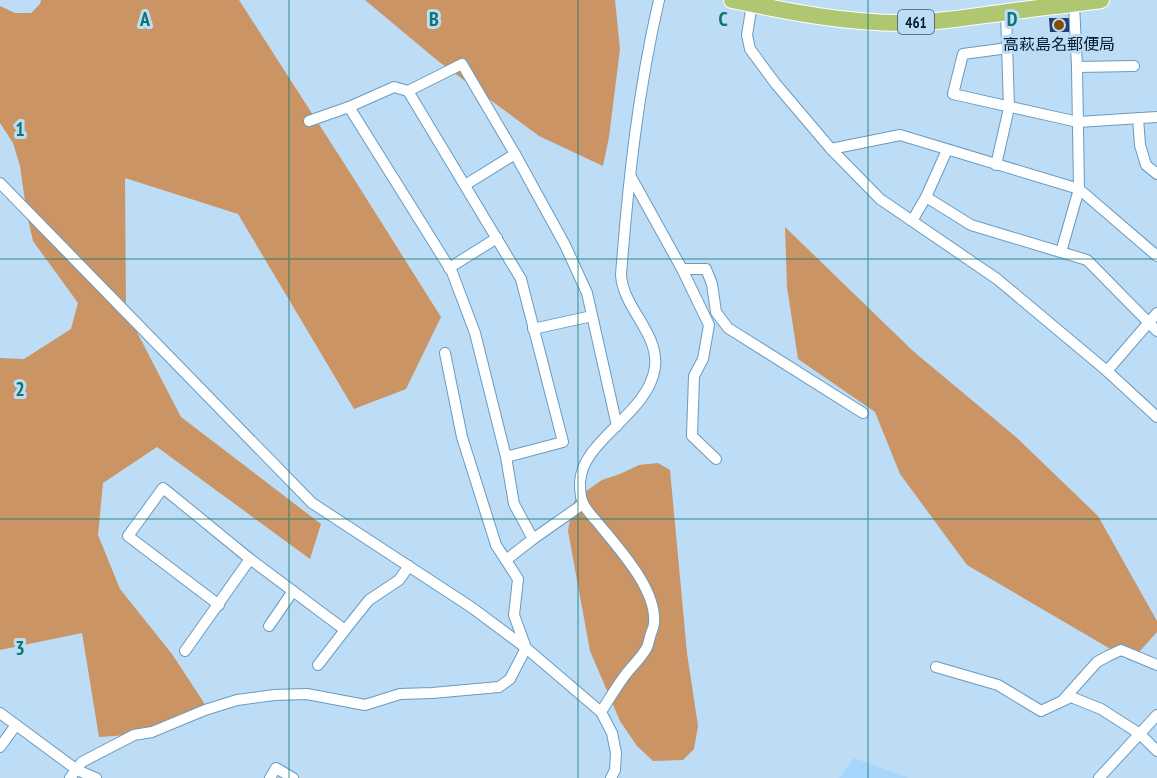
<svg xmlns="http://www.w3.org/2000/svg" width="1157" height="778" font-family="'PT Sans Narrow','Noto Sans JP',sans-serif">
	<rect width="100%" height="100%" fill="#bdddf6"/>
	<polygon fill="#a6d6fc" points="854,758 909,778 839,778"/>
	<g fill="#ca9464">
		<polygon points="41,0 239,0 349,171 441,317 406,389 354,409 238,214 125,178 126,311 181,417 321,524 310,559 157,447 103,483 98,535 120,589 172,654 206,706 145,734 99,737 82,633 0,650 0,358 24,359 71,329 78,303 33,241 27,215 20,166 13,143 0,123 0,6 15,13 31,13 40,4"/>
		<polygon points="365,0 615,0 620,49 609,137 603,166 539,136 438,61"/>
		<polygon points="785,227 913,351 1016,437 1098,516 1157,621 1157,632 1131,661 967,565 900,474 875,412 798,359 787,287"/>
		<polygon points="658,463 670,470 687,653 698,726 694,749 683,760 653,761 637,746 620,721 590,651 568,531 572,507 576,498 602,480 620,474 639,465"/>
	</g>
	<polygon fill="#263f71" points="1049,18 1069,18 1069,32 1050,32"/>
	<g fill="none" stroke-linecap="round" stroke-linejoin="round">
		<g stroke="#679bc3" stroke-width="12">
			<g id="minor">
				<polyline points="752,4 747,35 750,49 775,83 831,149 880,199 997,279 1107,371 1157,417"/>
				<polyline points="1008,48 963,54 953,94 1078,122 1157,117"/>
				<polyline points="1077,67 1134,66"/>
				<polyline points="408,91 521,279 563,442 506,457"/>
				<polyline points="1138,118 1140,145 1146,165 1157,174"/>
				<polyline points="309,121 349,107"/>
				<polyline points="831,149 900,135 1079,189 1157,256"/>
				<polyline points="996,165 1009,108 1006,12"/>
				<polyline points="631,177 682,269 709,325 703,359 694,376 692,436 716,459"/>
				<polyline points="0,183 312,503 471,607 526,648 601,712 612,733 616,753 615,770 611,778"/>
				<polyline points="465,185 515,154"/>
				<polyline points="926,197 947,150"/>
				<polyline points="912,221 926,197 971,225 1087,260 1157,331"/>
				<polyline points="1061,252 1079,189 1077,67 1074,4"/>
				<polyline points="449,268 497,238"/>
				<polyline points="682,269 706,269 712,284 716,312 728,328 863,413"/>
				<polyline points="533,329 592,316"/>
				<polyline points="1107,371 1157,313"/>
				<polyline points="583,504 533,539 514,504 506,457 475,333 452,272 349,107 394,87 408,91 462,64 515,154 565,245 587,293 617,426"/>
				<polyline points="506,560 533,539"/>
				<polyline points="219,605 128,536 163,488 250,559 345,630 369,600 399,580 409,566"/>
				<polyline points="269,626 293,591"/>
				<polyline points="185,651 250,559"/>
				<polyline points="318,665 345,630"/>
				<polyline points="936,667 998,685 1041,711 1071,697 1101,709 1140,734 1157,751"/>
				<polyline points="1063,700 1097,662 1108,656 1121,650 1157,665"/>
				<path d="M 601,712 C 609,699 617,686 626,674 C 632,666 641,658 646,649 C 648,646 649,641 650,637 C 651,632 654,628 654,623 C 657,589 618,548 598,523 C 593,517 587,511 584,505 C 580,499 580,489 580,483 C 581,440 649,414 655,367 C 659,333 623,308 621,275 C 628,183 638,90 659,0"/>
				<polyline points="0,713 77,770 96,778"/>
				<polyline points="0,747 16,725"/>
				<polyline points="70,778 82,762 134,735 152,732 205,710 237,700 274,695 307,694 365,705 400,694 432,693 499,687 510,679 526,648 514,615 518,579 496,545 462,437 445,353"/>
				<polyline points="270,778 276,768 293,778"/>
				<polyline points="1099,778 1157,715"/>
			</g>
		</g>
		<g stroke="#fff" stroke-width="18">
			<path id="highway" d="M 732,0 C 790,12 850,24 909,23 C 940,22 970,17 1001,13 C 1034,8 1067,5 1101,0"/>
		</g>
		<use href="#minor" stroke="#fff" stroke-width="10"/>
		<use href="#highway" stroke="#aec770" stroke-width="16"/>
	</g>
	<path fill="none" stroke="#0f766e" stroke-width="1.5" stroke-opacity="0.55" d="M 289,0 L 289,778M 578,0 L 578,778M 868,0 L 868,778M 0,259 L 1157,259M 0,519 L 1157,519"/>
	<circle fill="#864c02" stroke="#bdddf6" stroke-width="2" cx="1059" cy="25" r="6"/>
	<g text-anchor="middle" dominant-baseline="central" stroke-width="6" stroke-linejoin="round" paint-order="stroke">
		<rect fill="#bdddf6" stroke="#3e5769" stroke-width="1.5" x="898" y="10" width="36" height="24" rx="4.5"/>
		<g font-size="15" font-weight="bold" fill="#071d2d">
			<text x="916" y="22">461</text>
		</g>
		<g font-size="16" fill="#071d2d" stroke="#bdddf6">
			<text x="1059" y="44">高萩島名郵便局</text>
		</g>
	</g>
	<g font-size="20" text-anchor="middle" font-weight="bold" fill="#0f766e" stroke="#bdddf6" stroke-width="6" stroke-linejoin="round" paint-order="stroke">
		<text x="145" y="26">A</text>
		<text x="434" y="26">B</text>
		<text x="723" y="26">C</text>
		<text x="1012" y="26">D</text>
		<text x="20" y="136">1</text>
		<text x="20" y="396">2</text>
		<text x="20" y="655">3</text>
	</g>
</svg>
